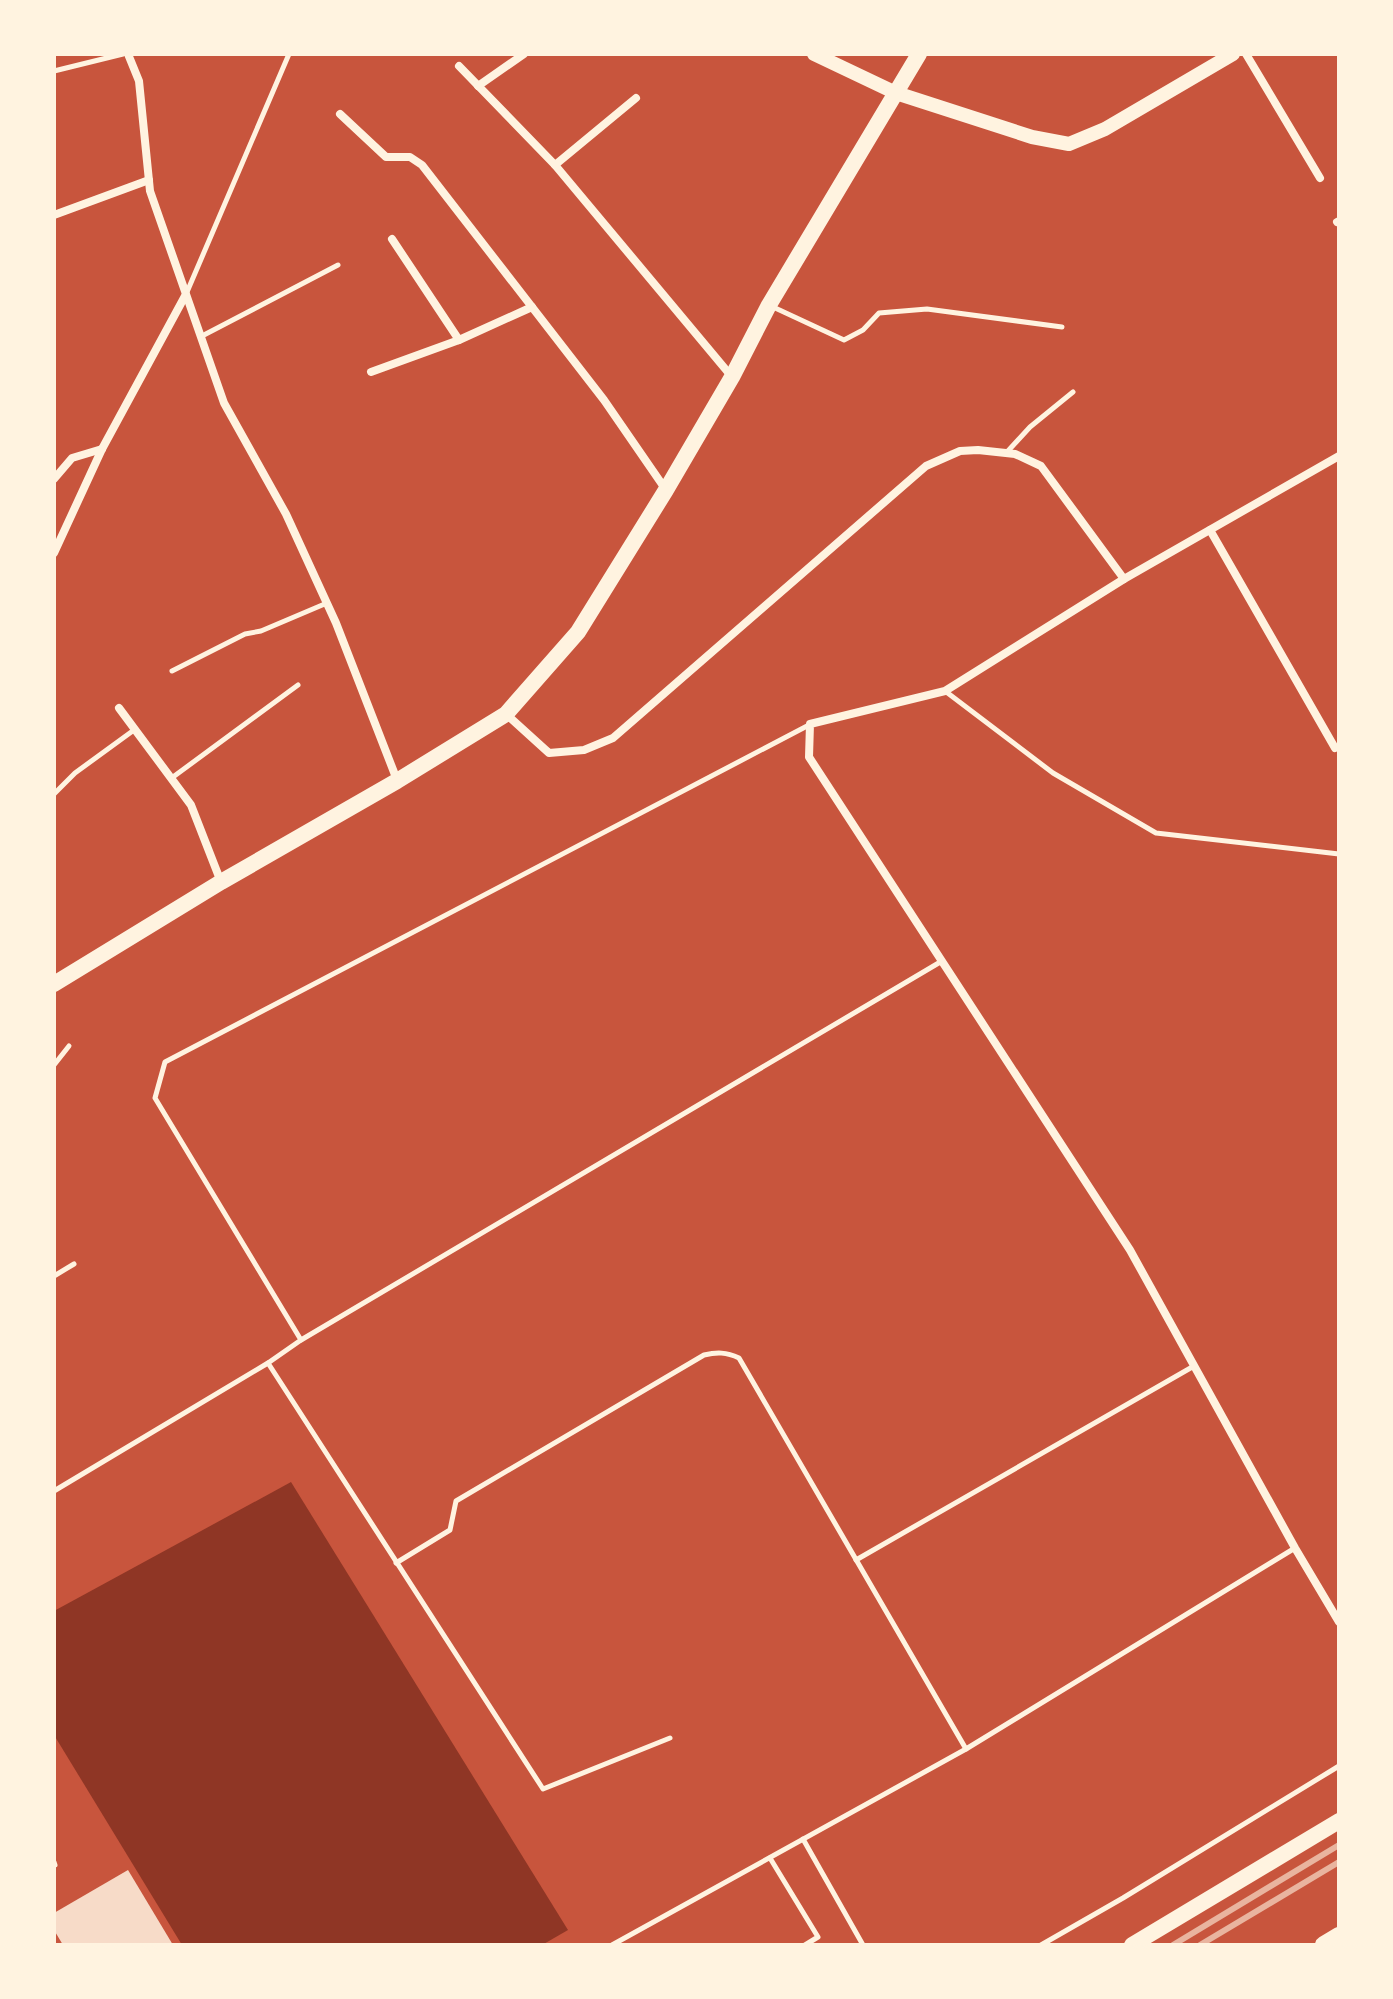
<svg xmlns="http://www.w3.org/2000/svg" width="1393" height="1999" font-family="'Roboto Condensed',sans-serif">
	<rect width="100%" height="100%" fill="#c8553d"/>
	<polygon fill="#8f3625" points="291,1482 568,1930 542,1945 182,1945 54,1735 54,1611"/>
	<polygon fill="#f7dbc8" points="128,1870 173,1945 63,1945 54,1930 54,1913"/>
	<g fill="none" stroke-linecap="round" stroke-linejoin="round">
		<g stroke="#fff3e0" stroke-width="5">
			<polyline points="54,71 123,54"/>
			<polyline points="187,292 289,54"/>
			<polyline points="773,307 844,340 863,330 879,313 927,309 1062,327"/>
			<polyline points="202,336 338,265"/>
			<polyline points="1007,452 1030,427 1073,392"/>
			<polyline points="172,671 245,634 261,631 327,603"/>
			<polyline points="945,691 1053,773 1156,833 1339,854"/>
			<polyline points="173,777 298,685"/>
			<polyline points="54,794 75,773 134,730"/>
			<polyline points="54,1065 69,1046"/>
			<polyline points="54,1276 74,1264"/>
			<polyline points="301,1340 942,961"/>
			<polyline points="268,1363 543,1789 670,1738"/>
			<polyline points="54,1491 268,1363 301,1340 155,1098 165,1062 809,725"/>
			<polyline points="856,1560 1194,1366"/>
			<path d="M 396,1563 L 450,1530 L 456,1501 L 704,1355 C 717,1352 726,1352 739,1358 L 966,1749"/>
			<polyline points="803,1839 863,1945"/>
			<polyline points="770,1858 818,1937 805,1945"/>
			<polyline points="54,1862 55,1865"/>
			<polyline points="612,1945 966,1749 1295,1548"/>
			<polyline points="1041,1945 1123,1898 1339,1766"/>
		</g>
		<g stroke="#fff3e0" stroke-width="8">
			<polyline points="128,54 139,81 150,191 224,403 286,514 336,623 397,780"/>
			<polyline points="1246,54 1320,178"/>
			<polyline points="459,66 555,165 732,377"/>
			<polyline points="478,86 524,54"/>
			<polyline points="340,114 386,157 410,157 422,165 604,400 666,490"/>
			<polyline points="555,165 636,98"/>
			<polyline points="54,215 149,180"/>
			<polyline points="1337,222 1339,221"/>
			<polyline points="392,239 459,340"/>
			<polyline points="371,372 459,340 532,307"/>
			<polyline points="1339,456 1124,579 945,691 810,724 809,757 1130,1250 1295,1548 1339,1622"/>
			<polyline points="54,479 72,458 102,449"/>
			<polyline points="1210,530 1335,748"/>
			<polyline points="54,553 102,449 185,296"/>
			<polyline points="119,708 191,805 221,882"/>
			<polyline points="506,714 549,753 584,750 613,738 926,466 960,451 978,450 1015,454 1041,466 1124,579"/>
		</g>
		<polyline stroke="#fff3e0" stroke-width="14" points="814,54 896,93 1032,137 1069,144 1105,129 1233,54"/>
		<g stroke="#fff3e0" stroke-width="16">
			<polyline points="54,984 221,882 397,781 506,714 578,632 666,490 732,377 769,305 919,54"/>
			<polyline points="1132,1945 1339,1821"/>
		</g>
		<polyline stroke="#fff3e0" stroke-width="18" points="1324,1945 1339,1936"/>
		<g stroke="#e9b49f" stroke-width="6">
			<polyline points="1173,1945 1339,1845"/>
			<polyline points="1200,1945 1339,1862"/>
		</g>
	</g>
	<rect width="1393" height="1999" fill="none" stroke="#fff3e0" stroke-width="112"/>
</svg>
